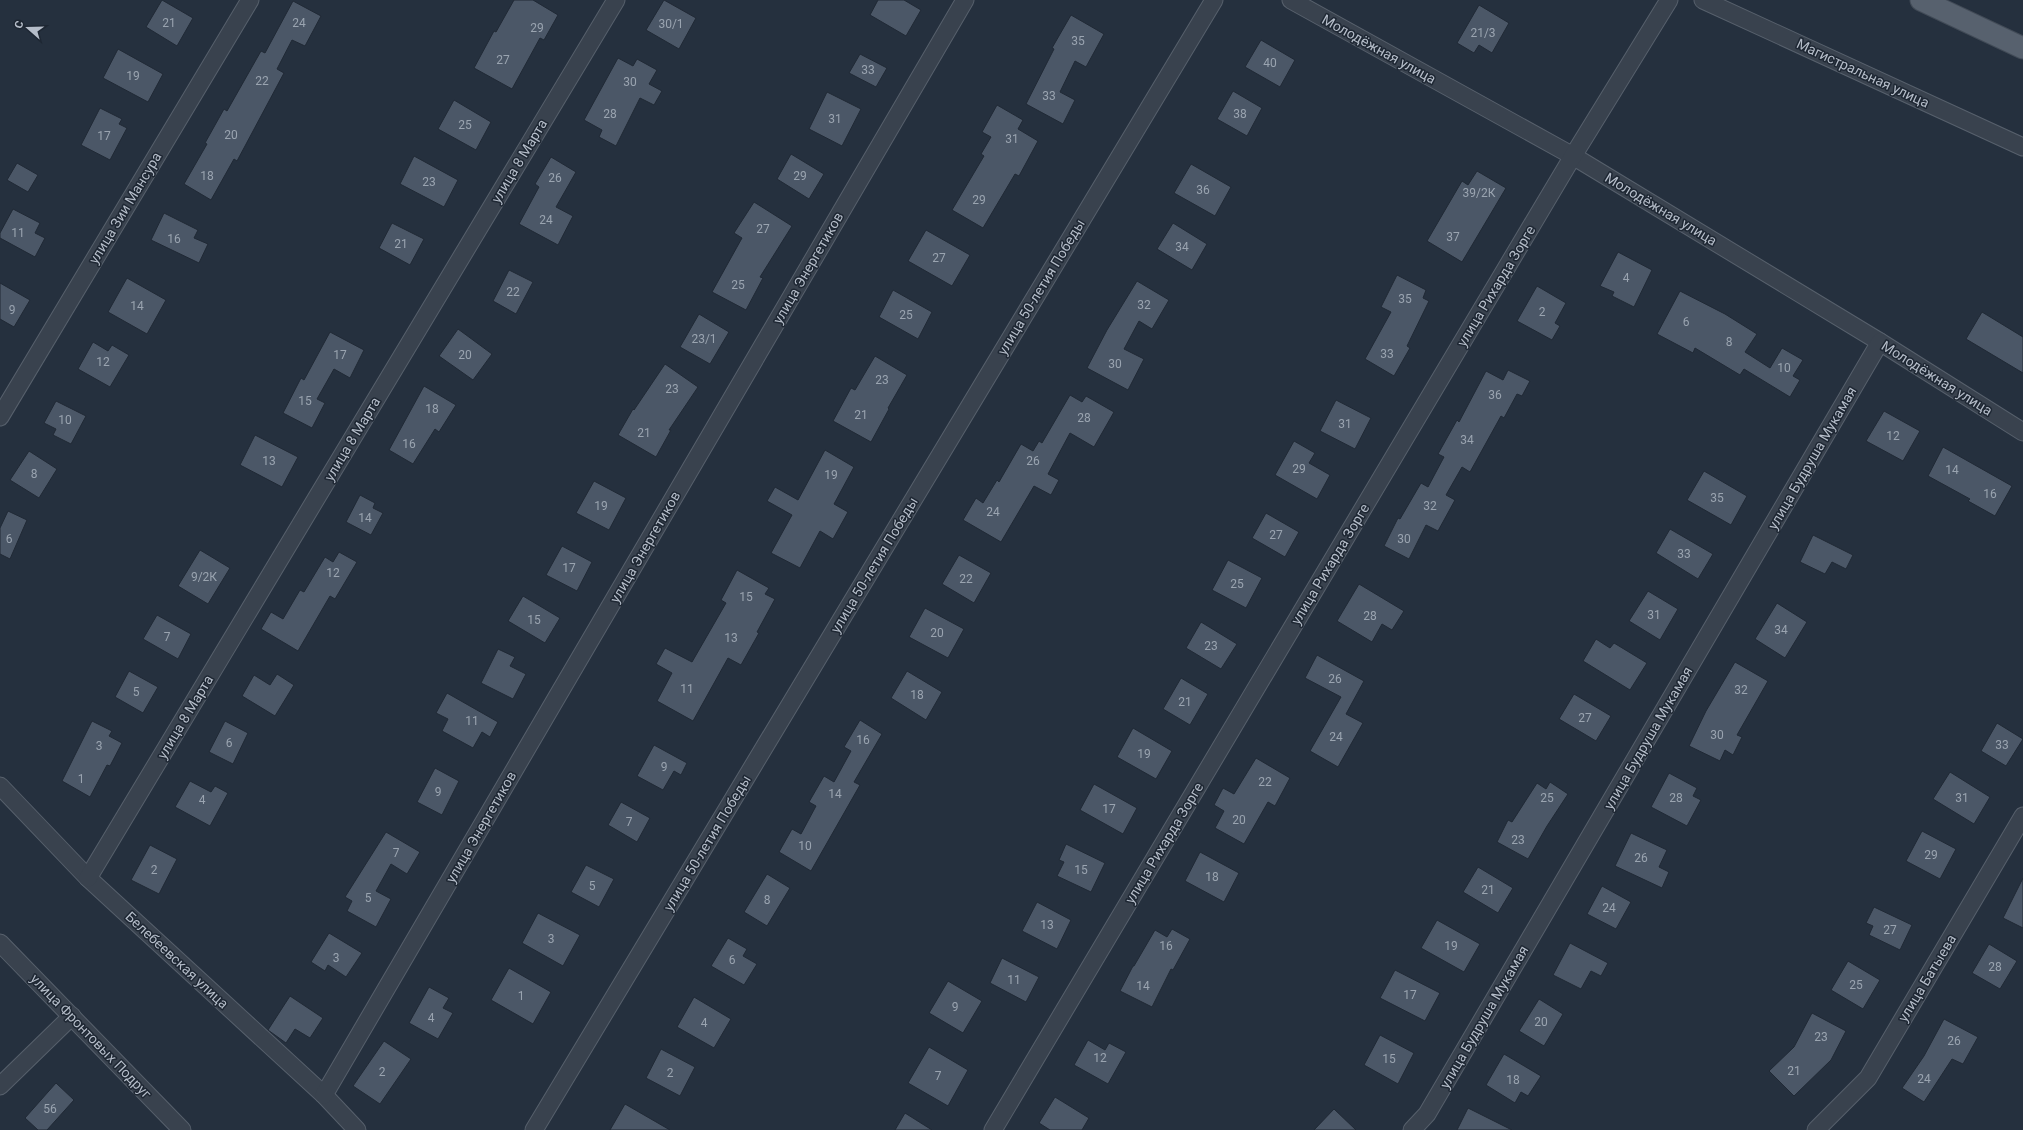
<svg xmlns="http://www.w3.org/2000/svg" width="2023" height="1130" font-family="Roboto,sans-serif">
	<rect width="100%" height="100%" fill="#25303e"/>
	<g fill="#4b5767" stroke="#202935">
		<polygon points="162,0 193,18 177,46 146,27"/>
		<polygon points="514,0 533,0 558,15 544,40 540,38 512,89 474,68 494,31 496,32"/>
		<polygon points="664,0 696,18 679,49 646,30"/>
		<polygon points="878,0 904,0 921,10 906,36 870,15"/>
		<polygon points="293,1 321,16 305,46 292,40 277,69 284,73 237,161 234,159 211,200 184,184 207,144 205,143 224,109 227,111 261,51 265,53"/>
		<polygon points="1479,5 1509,23 1492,53 1479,45 1474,53 1457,43"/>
		<polygon points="1071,15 1104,34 1086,67 1075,61 1060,92 1075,100 1063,124 1026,104 1054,49 1052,48"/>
		<polygon points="1261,40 1295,60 1280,87 1245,67"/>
		<polygon points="118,49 163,74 148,102 103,78"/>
		<polygon points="860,54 887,68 876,87 849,73"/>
		<polygon points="618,58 633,66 637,59 657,70 649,84 662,91 654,105 640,98 616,146 599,137 602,130 584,120"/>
		<polygon points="1233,91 1262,108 1247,136 1217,119"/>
		<polygon points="827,92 861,109 842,146 809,129"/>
		<polygon points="454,100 491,122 476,150 438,129"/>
		<polygon points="997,105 1023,120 1018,129 1038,141 1019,176 1015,174 983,228 952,210 984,156 981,154 991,137 982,132"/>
		<polygon points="100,108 122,119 119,124 127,128 110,160 81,145"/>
		<polygon points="791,154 824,174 809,199 777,179"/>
		<polygon points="414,156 458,180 444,207 400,184"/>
		<polygon points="551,157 576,172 556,207 573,216 558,245 519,224 539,187 535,184"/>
		<polygon points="17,163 38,175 28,192 7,180"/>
		<polygon points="1191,164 1231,187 1215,216 1174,193"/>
		<polygon points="1477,171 1506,188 1462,262 1427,241 1462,181 1468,185"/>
		<polygon points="754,202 792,226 760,277 763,278 746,310 712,292 742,238 734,233"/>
		<polygon points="13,209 40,223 35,233 45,238 35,257 0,238 0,233"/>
		<polygon points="164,213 198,230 194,238 208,244 199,263 151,240"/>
		<polygon points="392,223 424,239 410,265 379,248"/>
		<polygon points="1173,223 1207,244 1192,270 1157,249"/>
		<polygon points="926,230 970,255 952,286 908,261"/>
		<polygon points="1618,252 1652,270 1634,307 1612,296 1614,292 1600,286"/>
		<polygon points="509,270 533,282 516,314 493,301"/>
		<polygon points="1397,275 1426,290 1423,298 1429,301 1407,346 1410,348 1394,376 1365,359 1391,312 1381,307"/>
		<polygon points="127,278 166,300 147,334 108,312"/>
		<polygon points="1137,281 1169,300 1152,329 1139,321 1124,349 1144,359 1128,390 1087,368 1107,330"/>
		<polygon points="0,283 30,300 14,327 0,319"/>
		<polygon points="1537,286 1566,303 1555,323 1560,326 1552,340 1517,321"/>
		<polygon points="893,290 932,312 918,339 879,317"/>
		<polygon points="1680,291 1725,314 1757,334 1745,352 1770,368 1782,348 1803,360 1793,376 1800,380 1790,397 1744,369 1740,375 1695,348 1693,353 1657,334"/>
		<polygon points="1982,312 2023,337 2023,373 1966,339"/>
		<polygon points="699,314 729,332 710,364 680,347"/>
		<polygon points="458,329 492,354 473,380 439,356"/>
		<polygon points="330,332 364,350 350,378 334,369 317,399 325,403 312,428 283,413 301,378 304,380"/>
		<polygon points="93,342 108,351 112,345 129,355 110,387 78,369"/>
		<polygon points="875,356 907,375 888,408 889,409 871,442 833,421 851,388 855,390"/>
		<polygon points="665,364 698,387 669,430 671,430 656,457 618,435 633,409 634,410"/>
		<polygon points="1508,370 1530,381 1522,396 1517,394 1504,418 1501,416 1470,472 1462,467 1446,495 1455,500 1438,531 1426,525 1409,559 1384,546 1398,518 1400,519 1421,483 1428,487 1444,457 1438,454 1457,420 1459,422 1486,371 1503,380"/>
		<polygon points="424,386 456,405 439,432 435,429 413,464 389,450"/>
		<polygon points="1070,395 1082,402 1086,396 1114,412 1094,447 1070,433 1048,474 1059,480 1051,495 1034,486 1001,542 963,520 976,498 983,503 997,480 999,482 1021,444 1033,451 1039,441 1042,443"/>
		<polygon points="1336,400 1371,418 1355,449 1320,431"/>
		<polygon points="56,401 86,416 71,444 53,435 56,429 44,423"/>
		<polygon points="1884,411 1920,431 1903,461 1866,441"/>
		<polygon points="255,435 298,457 282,487 240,465"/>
		<polygon points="1294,441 1315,453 1309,463 1330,475 1317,499 1275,475"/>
		<polygon points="1943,447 2012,486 1995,516 1968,501 1970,499 1928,476"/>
		<polygon points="825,450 854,467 834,504 848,512 833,539 820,531 800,568 771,553 792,515 767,501 775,487 798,500"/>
		<polygon points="29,451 57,469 39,498 10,480"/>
		<polygon points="1704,471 1747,496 1731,525 1687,500"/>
		<polygon points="594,481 626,498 609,530 576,513"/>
		<polygon points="360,495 375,503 373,508 383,513 371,535 346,522"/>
		<polygon points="8,511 27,520 10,559 0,554 0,528"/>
		<polygon points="1266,513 1299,532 1285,557 1252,538"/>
		<polygon points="1670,529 1713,554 1698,579 1656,553"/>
		<polygon points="1813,535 1853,555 1846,569 1832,562 1825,574 1800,562"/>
		<polygon points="562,546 592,562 577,591 546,575"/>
		<polygon points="200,550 230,568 208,604 178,586"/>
		<polygon points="339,552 357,562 335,599 330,596 298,651 261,629 271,612 283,619 300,590 304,592 325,557 333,562"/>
		<polygon points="959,555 991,573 974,603 942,584"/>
		<polygon points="1228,560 1262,578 1246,608 1212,590"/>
		<polygon points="737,570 769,588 765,594 775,599 757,632 759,633 741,665 728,658 693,721 657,701 672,673 656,664 665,648 692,662 726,603 721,600"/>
		<polygon points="1359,584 1404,611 1392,630 1382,624 1372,642 1337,621"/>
		<polygon points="1648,591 1678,609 1660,640 1629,621"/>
		<polygon points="523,596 560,618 545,643 508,621"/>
		<polygon points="1777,603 1807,622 1785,658 1755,639"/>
		<polygon points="925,608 964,629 948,658 909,637"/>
		<polygon points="157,615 191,634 178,659 143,639"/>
		<polygon points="1201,622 1237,644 1221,669 1186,648"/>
		<polygon points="1596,639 1610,648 1614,643 1647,663 1630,690 1583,661"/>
		<polygon points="498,649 515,657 510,666 526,674 513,699 481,683"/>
		<polygon points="1317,655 1364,681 1346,714 1363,723 1338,767 1310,751 1341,697 1305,678"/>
		<polygon points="1735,662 1768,681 1737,735 1742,737 1733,755 1725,750 1720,761 1689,746 1706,711"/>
		<polygon points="129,671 158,687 143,713 115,697"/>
		<polygon points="907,671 942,692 926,720 891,698"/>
		<polygon points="277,674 294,685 275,716 242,696 254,675 270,685"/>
		<polygon points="1181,678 1208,694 1190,725 1163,709"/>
		<polygon points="447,693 498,722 490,737 482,732 473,748 442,731 448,719 436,713"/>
		<polygon points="1574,694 1611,716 1596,741 1559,719"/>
		<polygon points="860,720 882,734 854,782 860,785 811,871 779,852 792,829 801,834 816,806 809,802 824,776 834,782 851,751 844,747"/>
		<polygon points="92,721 112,731 109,736 122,743 110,766 107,765 90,797 62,781"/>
		<polygon points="225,721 248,733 233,764 209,752"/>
		<polygon points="1997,723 2023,739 2006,766 1981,751"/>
		<polygon points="1133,728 1172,751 1156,779 1117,757"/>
		<polygon points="654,745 687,763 681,775 674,771 663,790 637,776"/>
		<polygon points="1256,758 1290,778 1275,806 1268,802 1244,844 1215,828 1224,811 1214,805 1223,788 1234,794"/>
		<polygon points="435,768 459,781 442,815 417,802"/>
		<polygon points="1950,772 1990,797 1974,824 1933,799"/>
		<polygon points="1669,773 1697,788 1693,796 1701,800 1687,826 1651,807"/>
		<polygon points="190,781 211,792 215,786 228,793 210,826 175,807"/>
		<polygon points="1550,782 1568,794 1547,826 1528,859 1497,842 1508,820 1512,822 1537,783 1546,789"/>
		<polygon points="1094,784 1137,808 1123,834 1080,810"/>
		<polygon points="621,802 650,818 637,842 608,825"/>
		<polygon points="1922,831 1956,849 1940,879 1906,861"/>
		<polygon points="386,832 420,852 407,874 391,864 376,891 391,899 376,927 347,911 352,901 345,897"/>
		<polygon points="1631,833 1667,850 1659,867 1669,872 1662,888 1615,866"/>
		<polygon points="1066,844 1105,863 1091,892 1057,876 1064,862 1059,860"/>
		<polygon points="150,845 177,859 159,894 131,880"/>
		<polygon points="1200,852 1239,873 1224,902 1185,881"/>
		<polygon points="586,865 614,879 599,907 571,892"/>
		<polygon points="1478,867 1513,888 1498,913 1463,892"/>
		<polygon points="767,874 790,888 767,926 744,912"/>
		<polygon points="2023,878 2023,928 2003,918"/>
		<polygon points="1602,886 1631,902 1616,929 1587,914"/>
		<polygon points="1037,902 1071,920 1057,949 1022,931"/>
		<polygon points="1874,907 1912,925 1900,950 1869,935 1873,926 1866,923"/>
		<polygon points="538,913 580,935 563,966 522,943"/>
		<polygon points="1437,920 1480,944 1464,972 1421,948"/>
		<polygon points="1172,929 1190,939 1173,970 1171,969 1152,1007 1120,991 1133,966 1134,966 1155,930 1167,937"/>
		<polygon points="329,933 362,953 346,977 328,965 325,971 311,962"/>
		<polygon points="728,938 747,949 743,956 757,964 744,985 711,966"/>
		<polygon points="1570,943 1608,963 1601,976 1591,971 1581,989 1553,975"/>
		<polygon points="1989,944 2017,961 2000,989 1972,973"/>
		<polygon points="1002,958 1039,977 1026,1002 990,983"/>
		<polygon points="1848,961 1880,980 1863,1009 1831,990"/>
		<polygon points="509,968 551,992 533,1024 491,1000"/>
		<polygon points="1395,970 1440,993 1425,1021 1380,998"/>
		<polygon points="948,981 982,1001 963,1033 929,1013"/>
		<polygon points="429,987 449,998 443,1008 453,1013 438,1039 409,1023"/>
		<polygon points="290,996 323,1018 310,1038 295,1029 286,1043 268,1030"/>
		<polygon points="694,997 731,1019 714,1048 677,1027"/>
		<polygon points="1539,999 1563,1014 1544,1046 1519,1031"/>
		<polygon points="1812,1013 1846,1031 1831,1060 1794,1096 1769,1071 1794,1047"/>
		<polygon points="1944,1019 1978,1037 1963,1064 1952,1059 1924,1102 1902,1088 1924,1056"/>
		<polygon points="1380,1035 1414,1053 1398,1084 1364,1065"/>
		<polygon points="1088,1040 1105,1050 1109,1043 1126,1052 1108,1084 1074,1065"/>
		<polygon points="384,1041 411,1059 380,1104 353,1086"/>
		<polygon points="929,1047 968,1070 948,1106 908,1083"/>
		<polygon points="661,1049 695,1067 680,1096 646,1078"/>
		<polygon points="1504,1054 1541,1076 1528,1096 1521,1092 1515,1103 1486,1085"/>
		<polygon points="56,1083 74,1100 47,1130 38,1130 25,1118"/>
		<polygon points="1055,1097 1089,1118 1082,1130 1050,1130 1039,1123"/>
		<polygon points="625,1104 670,1130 610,1130"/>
		<polygon points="1468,1108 1512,1130 1457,1130"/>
		<polygon points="1334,1109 1356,1130 1314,1130"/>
		<polygon points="905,1113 932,1130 895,1130"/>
	</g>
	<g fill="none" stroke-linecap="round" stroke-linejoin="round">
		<g stroke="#57606c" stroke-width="19">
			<g id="minor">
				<polyline points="1291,0 1573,156 1880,342 2023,432"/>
				<polyline points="1703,0 2023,147"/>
				<polyline points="0,417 250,0"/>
				<polyline points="0,786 88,878 324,1095 357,1130"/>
				<polyline points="88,878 616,0"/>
				<polyline points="0,943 182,1130"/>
				<polyline points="0,1086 72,1016"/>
				<polyline points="324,1095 965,0"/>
				<polyline points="534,1130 1214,0"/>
				<polyline points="993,1130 1573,156 1669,0"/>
				<polyline points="1412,1130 1427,1114 1880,342"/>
				<polyline points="1816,1130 1868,1078 2023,816"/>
			</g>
		</g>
		<g stroke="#424b57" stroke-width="23">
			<polyline id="major" points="1921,0 2023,48"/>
		</g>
		<use href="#minor" stroke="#39424e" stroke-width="17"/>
		<use href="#major" stroke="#57616e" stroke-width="21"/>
	</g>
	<g text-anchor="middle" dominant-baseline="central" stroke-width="3" stroke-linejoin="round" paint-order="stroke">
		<g font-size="12" fill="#9aa4b0">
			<text x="169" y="23">21</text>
			<text x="299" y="23">24</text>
			<text x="671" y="24">30/1</text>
			<text x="537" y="28">29</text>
			<text x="1483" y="33">21/3</text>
			<text x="1078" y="41">35</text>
			<text x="503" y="60">27</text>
			<text x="1270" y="63">40</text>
			<text x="868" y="70">33</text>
			<text x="133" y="76">19</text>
			<text x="262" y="81">22</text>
			<text x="630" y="82">30</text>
			<text x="1049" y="96">33</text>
			<text x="610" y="114">28</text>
			<text x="1240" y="114">38</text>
			<text x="835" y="119">31</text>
			<text x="465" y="125">25</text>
			<text x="231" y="135">20</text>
			<text x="104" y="136">17</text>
			<text x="1012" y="139">31</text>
			<text x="207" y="176">18</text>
			<text x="800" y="176">29</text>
			<text x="555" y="178">26</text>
			<text x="429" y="182">23</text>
			<text x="1203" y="190">36</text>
			<text x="1479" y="193">39/2К</text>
			<text x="979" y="200">29</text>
			<text x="546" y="220">24</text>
			<text x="763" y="229">27</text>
			<text x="18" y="233">11</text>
			<text x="1453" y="237">37</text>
			<text x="174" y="239">16</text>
			<text x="401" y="244">21</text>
			<text x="1182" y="247">34</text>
			<text x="939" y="258">27</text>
			<text x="1626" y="278">4</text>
			<text x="738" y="285">25</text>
			<text x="513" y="292">22</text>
			<text x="1405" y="299">35</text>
			<text x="1144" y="305">32</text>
			<text x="137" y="306">14</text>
			<text x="12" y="310">9</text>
			<text x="1542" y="312">2</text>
			<text x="906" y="315">25</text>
			<text x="1686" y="322">6</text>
			<text x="704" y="339">23/1</text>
			<text x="1729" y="342">8</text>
			<text x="1387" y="354">33</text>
			<text x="340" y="355">17</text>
			<text x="465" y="355">20</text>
			<text x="103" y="362">12</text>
			<text x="1115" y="364">30</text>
			<text x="1784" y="368">10</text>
			<text x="882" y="380">23</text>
			<text x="672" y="389">23</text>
			<text x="1495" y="395">36</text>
			<text x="305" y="401">15</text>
			<text x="432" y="409">18</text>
			<text x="861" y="415">21</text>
			<text x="1084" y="418">28</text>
			<text x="65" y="420">10</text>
			<text x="1345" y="424">31</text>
			<text x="644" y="433">21</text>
			<text x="1893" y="436">12</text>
			<text x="1467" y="440">34</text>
			<text x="409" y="444">16</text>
			<text x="269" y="461">13</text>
			<text x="1033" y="461">26</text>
			<text x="1299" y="469">29</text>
			<text x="1952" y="470">14</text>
			<text x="34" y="474">8</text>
			<text x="831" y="475">19</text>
			<text x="1990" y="494">16</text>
			<text x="1717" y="498">35</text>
			<text x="601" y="506">19</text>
			<text x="1430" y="506">32</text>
			<text x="993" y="512">24</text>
			<text x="365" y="518">14</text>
			<text x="1276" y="535">27</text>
			<text x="9" y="539">6</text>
			<text x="1404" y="539">30</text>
			<text x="1684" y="554">33</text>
			<text x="569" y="568">17</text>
			<text x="333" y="573">12</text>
			<text x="204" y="577">9/2К</text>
			<text x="966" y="579">22</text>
			<text x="1237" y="584">25</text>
			<text x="746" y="597">15</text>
			<text x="1654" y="615">31</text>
			<text x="1370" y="616">28</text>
			<text x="534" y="620">15</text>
			<text x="1781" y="630">34</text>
			<text x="937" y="633">20</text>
			<text x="167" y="637">7</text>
			<text x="731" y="638">13</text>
			<text x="1211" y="646">23</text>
			<text x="1335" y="679">26</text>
			<text x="687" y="689">11</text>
			<text x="1741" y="690">32</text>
			<text x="136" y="692">5</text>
			<text x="917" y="695">18</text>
			<text x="1185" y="702">21</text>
			<text x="1585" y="718">27</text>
			<text x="472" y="721">11</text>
			<text x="1717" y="735">30</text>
			<text x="1336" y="737">24</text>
			<text x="863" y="740">16</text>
			<text x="229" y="743">6</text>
			<text x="2002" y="745">33</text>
			<text x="99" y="746">3</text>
			<text x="1144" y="754">19</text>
			<text x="664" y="767">9</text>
			<text x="81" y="779">1</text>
			<text x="1265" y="782">22</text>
			<text x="438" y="792">9</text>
			<text x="835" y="794">14</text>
			<text x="1547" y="798">25</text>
			<text x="1676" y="798">28</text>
			<text x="1962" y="798">31</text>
			<text x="202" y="800">4</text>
			<text x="1109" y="809">17</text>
			<text x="1239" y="820">20</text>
			<text x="629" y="822">7</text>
			<text x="1518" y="840">23</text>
			<text x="805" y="846">10</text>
			<text x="396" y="853">7</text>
			<text x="1931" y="855">29</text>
			<text x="1641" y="858">26</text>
			<text x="154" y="870">2</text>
			<text x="1081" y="870">15</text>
			<text x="1212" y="877">18</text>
			<text x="592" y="886">5</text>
			<text x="1488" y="890">21</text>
			<text x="368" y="898">5</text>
			<text x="767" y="900">8</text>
			<text x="1609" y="908">24</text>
			<text x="1047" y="925">13</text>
			<text x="1890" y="930">27</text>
			<text x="551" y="939">3</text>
			<text x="1166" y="946">16</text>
			<text x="1451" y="946">19</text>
			<text x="336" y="958">3</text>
			<text x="732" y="960">6</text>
			<text x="1995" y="967">28</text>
			<text x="1014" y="980">11</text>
			<text x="1856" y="985">25</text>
			<text x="1143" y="986">14</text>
			<text x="1410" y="995">17</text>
			<text x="521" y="996">1</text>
			<text x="955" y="1007">9</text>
			<text x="431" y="1018">4</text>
			<text x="1541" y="1022">20</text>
			<text x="704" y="1023">4</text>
			<text x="1821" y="1037">23</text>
			<text x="1954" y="1041">26</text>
			<text x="1100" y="1058">12</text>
			<text x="1389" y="1059">15</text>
			<text x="1794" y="1071">21</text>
			<text x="382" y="1072">2</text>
			<text x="670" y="1073">2</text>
			<text x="938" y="1076">7</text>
			<text x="1924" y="1079">24</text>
			<text x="1513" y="1080">18</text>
			<text x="50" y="1109">56</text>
		</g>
		<g font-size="14" fill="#b5bdc9" stroke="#1e2733">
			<text transform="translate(1379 49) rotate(29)">Молодёжная улица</text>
			<text transform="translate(1863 73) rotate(25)">Магистральная улица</text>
			<text transform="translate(519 161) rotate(-59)">улица 8 Марта</text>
			<text transform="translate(125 208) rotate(-59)">улица Зии Мансура</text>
			<text transform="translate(1661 209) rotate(31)">Молодёжная улица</text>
			<text transform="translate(808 268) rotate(-60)">улица Энергетиков</text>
			<text transform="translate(1496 286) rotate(-59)">улица Рихарда Зорге</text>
			<text transform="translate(1041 287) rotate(-59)">улица 50-летия Победы</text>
			<text transform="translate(1937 378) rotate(32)">Молодёжная улица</text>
			<text transform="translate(352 439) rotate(-59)">улица 8 Марта</text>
			<text transform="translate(1812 458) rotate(-60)">улица Будруша Мукамая</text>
			<text transform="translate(645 547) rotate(-60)">улица Энергетиков</text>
			<text transform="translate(1330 564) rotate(-59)">улица Рихарда Зорге</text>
			<text transform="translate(874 565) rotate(-59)">улица 50-летия Победы</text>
			<text transform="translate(185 717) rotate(-59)">улица 8 Марта</text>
			<text transform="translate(1648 738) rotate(-60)">улица Будруша Мукамая</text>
			<text transform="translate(481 827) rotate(-60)">улица Энергетиков</text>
			<text transform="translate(707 843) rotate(-59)">улица 50-летия Победы</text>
			<text transform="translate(1164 843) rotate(-59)">улица Рихарда Зорге</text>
			<text transform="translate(177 960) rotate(43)">Белебеевская улица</text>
			<text transform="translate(1927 978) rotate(-59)">улица Батыева</text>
			<text transform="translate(1484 1017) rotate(-60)">улица Будруша Мукамая</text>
			<text transform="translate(91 1036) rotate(46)">улица Фронтовых Подруг</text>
		</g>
	</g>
	<g transform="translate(28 28) rotate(290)" stroke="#1e2733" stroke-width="3" paint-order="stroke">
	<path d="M0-3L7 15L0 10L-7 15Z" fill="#b5bdc9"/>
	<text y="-6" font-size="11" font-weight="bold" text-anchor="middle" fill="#b5bdc9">С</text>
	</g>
</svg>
